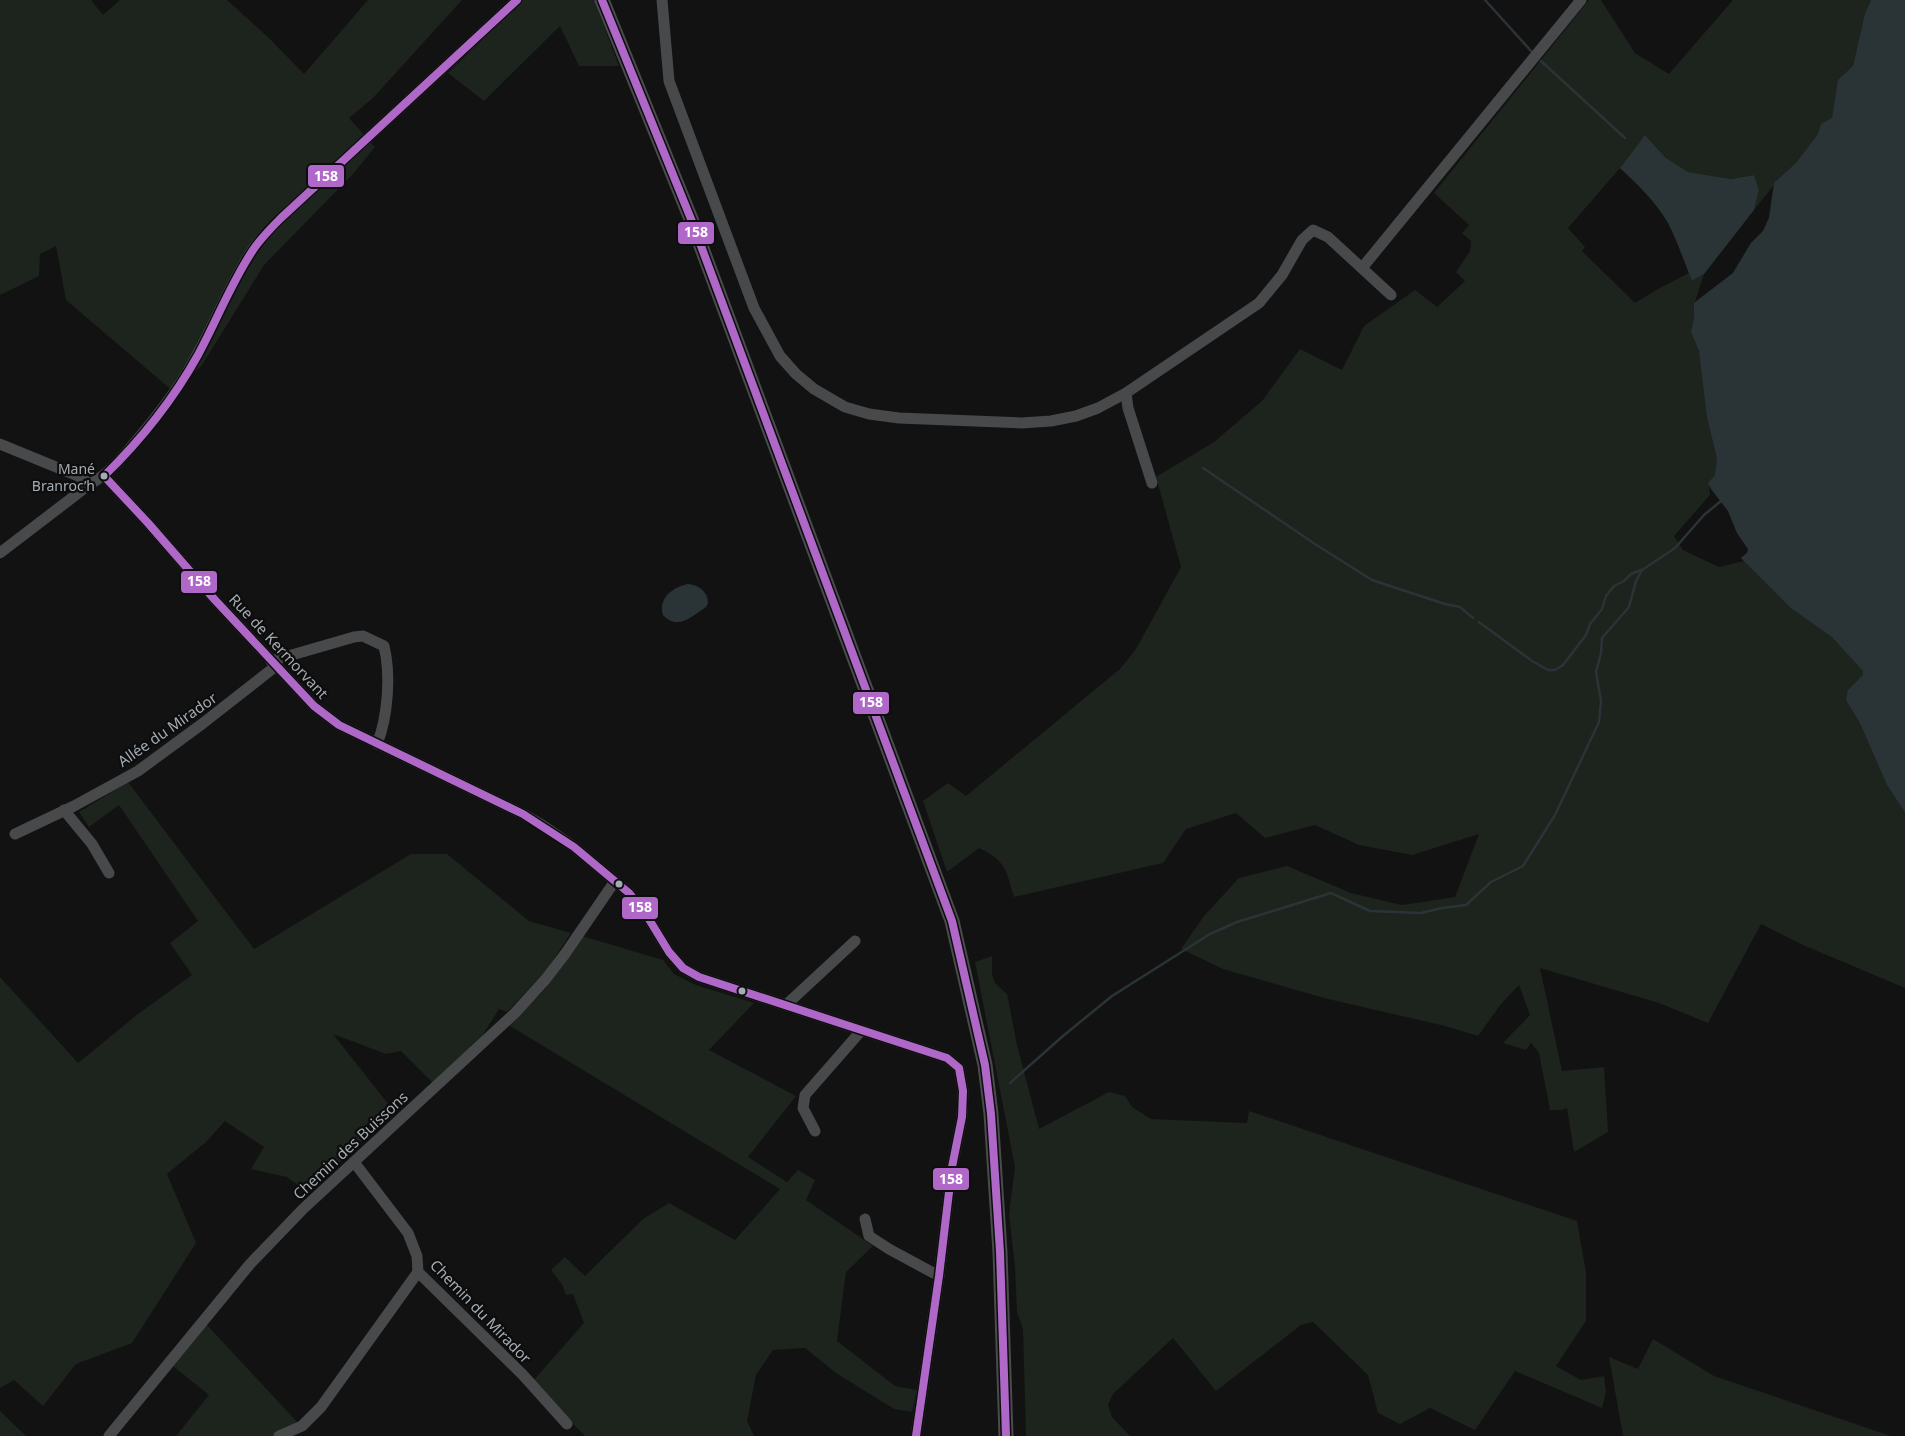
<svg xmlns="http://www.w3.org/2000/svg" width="1905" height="1436" font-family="'Noto Sans',sans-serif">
	<rect width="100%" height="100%" fill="#121213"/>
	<g fill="#1d231d" fill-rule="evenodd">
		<polygon points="0,0 91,0 103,15 120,0 227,0 270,39 304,74 368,0 462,0 373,98 349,118 375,147 353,174 264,265 202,365 174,392 66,300 56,246 40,254 39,276 0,295"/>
		<polygon points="523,0 594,0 619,66 579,66 560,26 484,101 448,73"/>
		<path d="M 1589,0 L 1601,0 L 1635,53 L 1669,74 L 1733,0 L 1902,0 L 1905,3 L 1905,988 L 1803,945 L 1761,924 L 1708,1023 L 1659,1003 L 1540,968 L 1562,1071 L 1604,1067 L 1608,1132 L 1574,1152 L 1567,1108 L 1561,1110 L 1550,1110 L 1539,1053 L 1531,1043 L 1526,1050 L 1503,1043 L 1530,1015 L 1519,985 L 1501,1004 L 1478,1036 L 1445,1026 L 1328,999 L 1223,969 L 1181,949 L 1204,916 L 1239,878 L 1287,866 L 1351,893 L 1402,905 L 1455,897 L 1479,834 L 1412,855 L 1359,845 L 1315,825 L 1265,838 L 1236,813 L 1186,829 L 1163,863 L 1014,897 C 1006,870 1006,861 979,848 L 947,872 L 923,801 L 948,783 L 966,796 L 1120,669 L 1136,649 L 1181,567 L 1156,477 L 1214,442 L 1262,401 L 1300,349 L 1342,370 L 1364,326 L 1415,290 L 1437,307 L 1465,281 L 1456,272 L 1470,251 L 1471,241 L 1462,233 L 1469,225 L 1434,193 ZM 1645,135 L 1666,158 L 1688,172 L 1731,179 L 1754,175 L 1759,190 L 1754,210 L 1774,185 L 1769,218 L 1763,231 L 1751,243 L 1733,273 L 1695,302 L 1704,274 L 1692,281 L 1689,273 L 1656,290 L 1635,303 L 1582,251 L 1585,247 L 1568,228 L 1620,168 ZM 1709,486 L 1728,511 L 1737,533 L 1748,549 L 1747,553 L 1741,558 L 1744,561 L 1719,567 L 1683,550 L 1674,536 L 1710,495 Z"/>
		<polygon points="128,782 254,949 411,854 447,854 529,921 571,933 546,971 507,1012 499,1009 482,1036 433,1083 401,1051 386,1054 333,1034 393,1110 308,1193 287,1177 251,1169 264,1147 225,1121 206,1142 167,1174 196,1243 132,1343 76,1364 43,1406 14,1380 0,1388 0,977 78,1063 138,1014 192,975 170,943 198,921 119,805 89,827 79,812"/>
		<polygon points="582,936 663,960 674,974 696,985 754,1003 709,1050 796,1096 748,1157 787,1182 798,1170 815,1180 806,1200 873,1246 846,1272 837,1341 895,1386 917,1390 912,1412 894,1409 836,1373 805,1348 773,1350 756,1375 747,1421 754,1436 585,1436 532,1382 584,1323 573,1294 566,1295 563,1286 551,1270 565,1257 585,1276 643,1219 669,1203 735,1240 780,1189 510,1026 546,988"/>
		<polygon points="992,956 992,975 995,983 1007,994 1017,1045 1039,1129 1109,1092 1125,1096 1132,1107 1151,1119 1247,1123 1249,1111 1577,1221 1586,1272 1586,1321 1556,1366 1581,1380 1604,1376 1606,1392 1602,1408 1515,1371 1475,1430 1430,1408 1400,1424 1378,1413 1368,1375 1313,1322 1301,1325 1216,1391 1173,1338 1113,1394 1108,1405 1112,1417 1130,1436 1026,1436 1023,1329 1017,1312 1015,1267 1009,1214 1015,1167 975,962"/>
		<polygon points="206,1324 299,1424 279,1432 273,1436 176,1436 209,1395 173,1366"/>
		<polygon points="1653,1339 1714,1376 1891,1436 1623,1436 1609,1357 1638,1369"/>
		<polygon points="0,1411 26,1436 0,1436"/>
	</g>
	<g fill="#2a3437">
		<polygon points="1871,0 1905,0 1905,812 1887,785 1860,723 1846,700 1848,690 1863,675 1863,671 1832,637 1791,608 1741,558 1747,553 1748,549 1737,533 1728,511 1711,489 1708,483 1715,475 1717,458 1707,417 1699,351 1691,332 1694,318 1694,303 1733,273 1751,243 1763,231 1769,218 1774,183 1796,163 1818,134 1821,124 1832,118 1838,80 1853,66 1865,14"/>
		<path d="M 1645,135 L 1666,158 L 1688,172 L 1731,179 L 1754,175 L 1759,190 L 1754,210 L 1704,274 L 1692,281 C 1684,262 1678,242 1668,223 C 1656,202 1638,185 1620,168 Z"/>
		<path d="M 688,584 C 699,585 708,592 708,603 L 706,607 C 692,616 678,631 663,615 C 658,598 673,587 688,584 Z"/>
	</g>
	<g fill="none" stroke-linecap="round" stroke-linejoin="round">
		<g stroke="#2a3437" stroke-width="2.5">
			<polyline points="1485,0 1531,51"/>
			<polyline points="1541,61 1625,138"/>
			<polyline points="1203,468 1315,544 1372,580 1445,604 1460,607 1473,618"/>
			<polyline points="1479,622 1532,661 1548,670 1555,670 1563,665 1586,635 1590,624 1602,609 1606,596 1614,586 1624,581 1631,574 1641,570"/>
			<polyline points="1010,1083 1063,1036 1112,996 1210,934 1237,922 1331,893 1370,911 1421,913 1442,908 1466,905 1491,882 1523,866 1555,815 1599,722 1601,701 1596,672 1601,653 1602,638 1629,607 1636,581 1642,570 1675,548 1704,515 1721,501"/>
		</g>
		<g stroke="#47494b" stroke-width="11">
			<polyline points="662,0 669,81 754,308 780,356 796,374 814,389 845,407 869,414 899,418 1022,423 1051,421 1076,416 1098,408 1126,393 1259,303 1282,275 1302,240 1313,230 1328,237 1391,295"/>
			<polyline points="1362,268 1581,0"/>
			<polyline points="1126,393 1128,408 1152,483"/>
			<polyline points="0,444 78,476 90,484"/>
			<polyline points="104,476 148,523 215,600 314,706 339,725 523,814 542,825 574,847 629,893 647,916 669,952 683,968 699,977 947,1058 959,1068 963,1091 962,1117 952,1167 939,1276 916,1436"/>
			<path d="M 0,553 L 90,484 C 110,473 123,457 137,440 C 160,413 182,385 198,353 C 217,319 231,282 253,249 C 261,238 272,228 281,218 L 517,0"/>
			<path d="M 271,661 L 354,637 L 363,636 L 384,646 C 391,674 388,717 377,744"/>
			<polyline points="64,810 92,844 109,873"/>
			<polyline points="15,834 74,806 138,771 202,724 276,666"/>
			<polyline points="786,1005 855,941"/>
			<polyline points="815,1131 803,1108 805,1095 861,1031"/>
			<polyline points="354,1162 408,1233 417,1256 418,1272 523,1375 567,1424"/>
			<polyline points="865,1219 869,1236 889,1249 939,1276"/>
			<polyline points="109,1436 250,1264 303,1209 515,1013 545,980 565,954 615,881"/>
			<polyline points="279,1436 302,1426 321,1407 418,1272"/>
		</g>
		<polyline stroke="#494b4d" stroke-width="15" points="602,0 691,219 952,921 985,1065 991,1114 1000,1252 1006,1436"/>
		<g stroke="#0d0d0e" stroke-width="11">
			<g id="bus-1">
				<path d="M 517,0 L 281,218 C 271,228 261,238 253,250 C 231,283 217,320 198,355 C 173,400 141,440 104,476 L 148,523 L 215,600 L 314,706 L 339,725 L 523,814 L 574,847 L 629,893 L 647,916 L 669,952 L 683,968 L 699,977 L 947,1058 L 959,1068 L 963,1091 L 962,1117 L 952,1167 L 939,1276 L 916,1436"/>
				<polyline points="602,0 691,219 952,921 985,1065 991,1114 1000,1252 1006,1436"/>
			</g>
		</g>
		<use href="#bus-1" stroke="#af68c8" stroke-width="8"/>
	</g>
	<g fill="#a4acb3" stroke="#0d0d0e" stroke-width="2">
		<circle cx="104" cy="476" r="4.5"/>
		<circle cx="619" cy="884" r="4.5"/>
		<circle cx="742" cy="991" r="4.5"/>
	</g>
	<g text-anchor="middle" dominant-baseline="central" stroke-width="4.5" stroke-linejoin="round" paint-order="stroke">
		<g font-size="14" fill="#a4acb3" stroke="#0d0d0e" text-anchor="end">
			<text x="95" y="468">Mané<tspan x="95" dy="17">Branroc’h</tspan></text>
		</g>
		<g font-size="15" fill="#a4acb3" stroke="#0d0d0e">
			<text transform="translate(279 646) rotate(47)">Rue de Kermorvant</text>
			<text transform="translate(167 729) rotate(-35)">Allée du Mirador</text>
			<text transform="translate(350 1145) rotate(-43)">Chemin des Buissons</text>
			<text transform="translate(481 1311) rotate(46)">Chemin du Mirador</text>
		</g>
	</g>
	<g stroke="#0d0d0e" stroke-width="2">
		<rect x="307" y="164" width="38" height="24" rx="5" fill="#af68c8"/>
		<rect x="677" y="221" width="38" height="24" rx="5" fill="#af68c8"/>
		<rect x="180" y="570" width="38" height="24" rx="5" fill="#af68c8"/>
		<rect x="852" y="691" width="38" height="24" rx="5" fill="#af68c8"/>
		<rect x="621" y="896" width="38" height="24" rx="5" fill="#af68c8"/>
		<rect x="932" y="1167" width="38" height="24" rx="5" fill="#af68c8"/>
	</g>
	<g font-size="14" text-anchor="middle" font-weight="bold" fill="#fff">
		<text x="326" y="181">158</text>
		<text x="696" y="237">158</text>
		<text x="199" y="586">158</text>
		<text x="871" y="707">158</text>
		<text x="640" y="912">158</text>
		<text x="951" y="1184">158</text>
	</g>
</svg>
